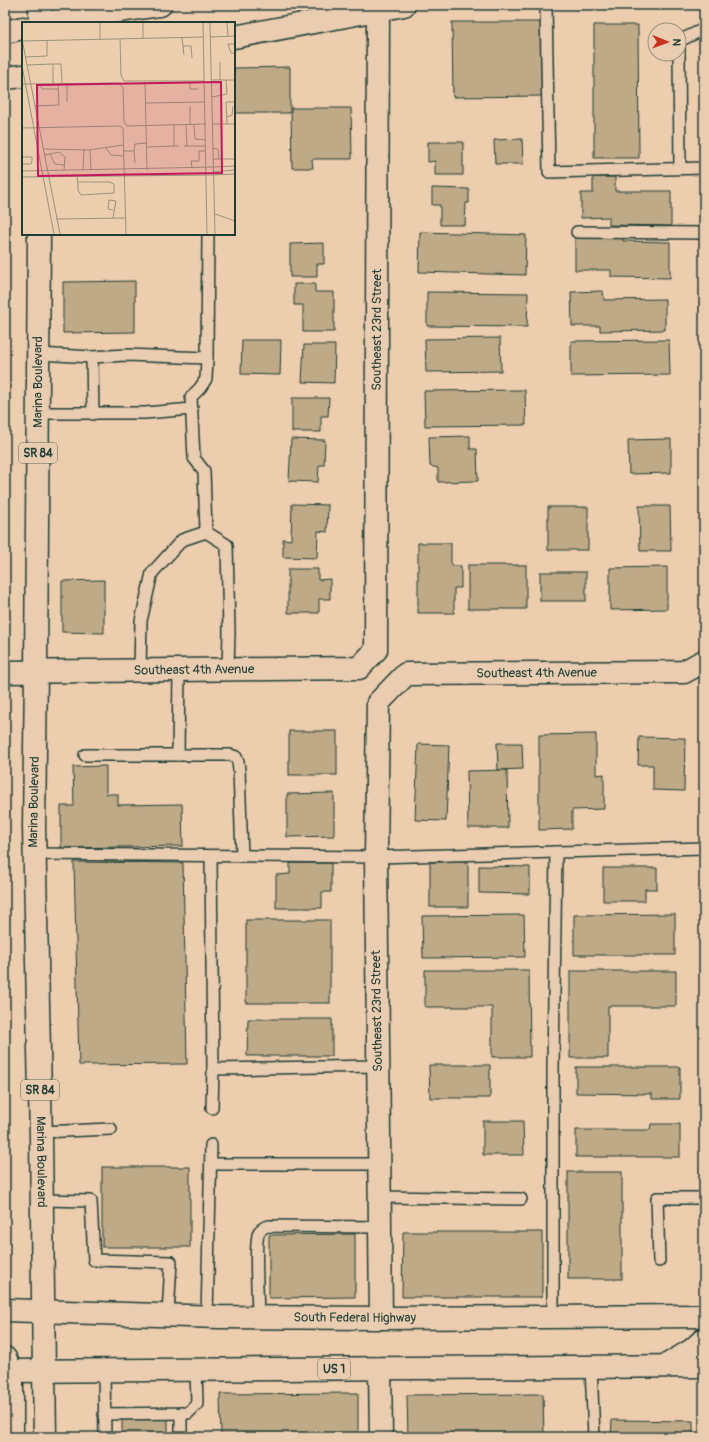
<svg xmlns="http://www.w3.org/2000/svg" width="709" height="1442" font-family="Pangolin,sans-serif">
	<rect width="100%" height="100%" fill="#eccdae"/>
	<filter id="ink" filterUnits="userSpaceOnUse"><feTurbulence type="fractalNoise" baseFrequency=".025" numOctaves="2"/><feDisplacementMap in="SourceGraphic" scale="8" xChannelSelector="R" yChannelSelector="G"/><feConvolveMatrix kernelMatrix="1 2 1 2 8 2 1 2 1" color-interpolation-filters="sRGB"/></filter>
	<g filter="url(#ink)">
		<g fill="#bfaa88" stroke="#1f3d34">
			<polygon points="452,22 541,22 542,96 453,97"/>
			<polygon points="594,25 638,25 639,158 594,158"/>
			<polygon points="290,67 290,113 234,113 234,68"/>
			<polygon points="291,108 351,108 352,159 312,159 313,168 292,168"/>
			<polygon points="522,139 523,164 495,164 494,140"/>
			<polygon points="428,142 463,142 463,175 435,175 435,161 428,162"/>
			<polygon points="593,177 615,177 615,191 671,191 671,226 609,225 609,217 581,218 581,193 593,193"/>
			<polygon points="432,188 469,189 469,203 466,203 465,225 440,225 440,205 432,205"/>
			<polygon points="420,232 526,235 525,275 419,272"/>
			<polygon points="575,237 623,238 623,241 670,242 670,278 611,277 611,270 575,270"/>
			<polygon points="324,243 324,264 317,264 317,277 290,277 290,244"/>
			<polygon points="135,281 135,332 63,333 63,282"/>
			<polygon points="294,284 315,284 315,292 334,292 334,332 303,332 303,305 294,305"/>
			<polygon points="603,291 604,300 665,299 665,330 600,331 600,326 572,326 571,292"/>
			<polygon points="427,292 528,293 527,327 427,326"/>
			<polygon points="500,338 501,371 426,372 425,339"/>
			<polygon points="242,340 281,340 280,375 241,374"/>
			<polygon points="669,340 670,375 571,376 571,341"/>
			<polygon points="304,345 335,345 334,383 302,382"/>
			<polygon points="525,390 526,425 425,426 424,391"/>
			<polygon points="292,398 329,398 328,416 321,416 321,432 292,432"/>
			<polygon points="470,436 470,449 477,449 478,481 438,482 438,468 430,466 429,437"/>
			<polygon points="291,439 325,440 324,465 319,465 318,482 289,481"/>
			<polygon points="671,439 671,473 629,474 628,440"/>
			<polygon points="292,504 328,505 327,532 318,531 317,558 283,557 283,539 291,540"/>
			<polygon points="639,506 670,506 671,551 640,551"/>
			<rect x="548" y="507" width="40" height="43"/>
			<polygon points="418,543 451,543 451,566 461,566 461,588 454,588 454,613 418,613"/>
			<rect x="468" y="565" width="58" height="44"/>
			<polygon points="667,567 667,609 610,610 610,568"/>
			<polygon points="288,569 318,569 318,580 330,579 330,599 319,599 319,613 288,613"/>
			<rect x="540" y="572" width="46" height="29"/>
			<polygon points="104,580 104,633 62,632 62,581"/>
			<rect x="289" y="731" width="48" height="44"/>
			<polygon points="596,734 596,775 604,774 604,809 572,810 572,829 539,830 539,735"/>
			<polygon points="639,737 685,738 684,791 653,790 653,765 638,765"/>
			<polygon points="497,743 522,743 523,769 498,770"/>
			<polygon points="418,744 449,745 446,821 415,820"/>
			<polygon points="106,766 106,794 118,794 118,805 182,804 183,846 61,848 61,806 74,806 73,767"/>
			<polygon points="507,770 508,828 468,828 467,771"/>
			<polygon points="334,793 334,836 287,837 287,794"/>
			<polygon points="74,862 183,863 187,1064 79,1065"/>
			<rect x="430" y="862" width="38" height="45"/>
			<polygon points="290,863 331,863 331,892 322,892 322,908 276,908 276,875 290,874"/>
			<polygon points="479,866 530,867 530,894 479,893"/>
			<polygon points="603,868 657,868 657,889 645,889 645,901 603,901"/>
			<polygon points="675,914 675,955 574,955 574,915"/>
			<polygon points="524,915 525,957 423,958 422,916"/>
			<rect x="246" y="920" width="84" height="83"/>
			<polygon points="425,970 529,970 530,1057 492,1057 492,1007 425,1007"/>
			<polygon points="570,971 676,971 676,1006 608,1006 608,1058 570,1058"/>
			<polygon points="248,1019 332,1019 332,1056 247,1056"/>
			<polygon points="429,1065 490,1065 490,1098 430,1098"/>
			<polygon points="576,1067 680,1067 680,1099 652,1099 652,1094 576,1093"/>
			<polygon points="483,1121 523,1121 524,1155 483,1155"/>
			<polygon points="651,1124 680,1124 680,1157 576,1157 576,1130 650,1130"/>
			<rect x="102" y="1167" width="88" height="80"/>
			<rect x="568" y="1172" width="54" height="107"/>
			<polygon points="403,1232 542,1232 542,1297 402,1297"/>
			<polygon points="355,1234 355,1297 269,1298 269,1235"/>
			<polygon points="358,1393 358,1437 221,1437 220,1394"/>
			<polygon points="543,1394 544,1437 408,1437 407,1395"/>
			<polygon points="168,1418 168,1437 122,1437 122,1419"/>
			<polygon points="612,1420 693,1421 693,1437 611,1437"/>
		</g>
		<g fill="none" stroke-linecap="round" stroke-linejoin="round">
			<g stroke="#1f3d34" stroke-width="14">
				<g id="service">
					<polyline points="546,5 549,172 704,168"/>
					<polyline points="679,53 679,41 704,29"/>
					<polyline points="679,54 680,168"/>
					<polyline points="577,232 704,233"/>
					<polyline points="208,234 207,358 206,379 200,388 191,397 194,458 204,471 206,532 227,545 229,632 228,669"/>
					<polyline points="38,354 92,357 126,355 207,358"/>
					<polyline points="92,357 93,414"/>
					<polyline points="38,413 145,413 192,409"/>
					<polyline points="140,670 141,621 152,573 182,540 206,532"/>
					<polyline points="85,755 178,755 179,670"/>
					<polyline points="178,755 230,755 236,757 238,762 239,770 242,856"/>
					<polyline points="34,854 376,857 704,848"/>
					<polyline points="211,856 213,1069"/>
					<polyline points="212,1108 213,1069 378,1066"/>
					<polyline points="41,1132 111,1129"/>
					<polyline points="211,1164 379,1164"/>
					<polyline points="379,1197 521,1199"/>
					<polyline points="42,1200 91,1201 94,1260 171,1262 168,1315"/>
					<polyline points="659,1261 657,1198 704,1198"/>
					<polyline points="207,1316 211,1145"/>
					<path d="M 258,1317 C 258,1303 254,1241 259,1232 C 262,1228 264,1227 269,1226 L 380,1227"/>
					<polyline points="553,1317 553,1068 556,852"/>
					<polyline points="591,1367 594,1437"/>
					<polyline points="104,1370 105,1437"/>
					<polyline points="181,1413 181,1437"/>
					<polyline points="104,1414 188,1413 197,1404 196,1370"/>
				</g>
			</g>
			<g stroke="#1f3d34" stroke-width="25">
				<g id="minor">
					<path id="s1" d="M 5,672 L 359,668 L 376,650 L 378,5"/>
					<path id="s2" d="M 381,1318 L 376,857 L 378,703 L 406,674 L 684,672 L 704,661"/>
					<polyline points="380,1369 381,1437"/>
				</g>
			</g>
			<g stroke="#1f3d34" stroke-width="25">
				<g id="tertiary">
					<polyline points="5,1358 12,1371 12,1437"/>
					<polyline points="44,1371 45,1437"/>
				</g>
			</g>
			<g stroke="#1f3d34" stroke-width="25">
				<g id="secondary">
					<polyline points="42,23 160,5"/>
					<polyline points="5,32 23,28"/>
					<polyline points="234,37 404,5"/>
					<polyline points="5,78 23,76"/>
				</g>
			</g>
			<g stroke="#1f3d34" stroke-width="25">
				<g id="primary">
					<polyline points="40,23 40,5"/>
					<path id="s3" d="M 39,234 L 36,672 L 34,827 L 41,1139 L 44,1371"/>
					<path id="s4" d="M 5,1310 L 219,1317 L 381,1318 L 704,1316"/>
					<polyline points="667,1365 692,1350 704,1339"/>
					<polyline points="5,1371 704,1366"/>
				</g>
			</g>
			<use href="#service" stroke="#eacdb1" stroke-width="11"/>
			<use href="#minor" stroke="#eacdb1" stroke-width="22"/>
			<use href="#tertiary" stroke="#eacdb1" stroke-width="22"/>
			<use href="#secondary" stroke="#eacdb1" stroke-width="22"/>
			<use href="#primary" stroke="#eacdb1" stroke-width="22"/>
		</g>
	</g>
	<g text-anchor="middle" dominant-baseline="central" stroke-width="3.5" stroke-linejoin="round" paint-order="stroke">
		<g fill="#eacdb1" stroke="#5c685a" stroke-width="1">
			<rect x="19" y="443" width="38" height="20" rx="3"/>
			<rect x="21" y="1080" width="38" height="20" rx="3"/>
			<rect x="318" y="1359" width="32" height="20" rx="3"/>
		</g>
		<g font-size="12" font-weight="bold" fill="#1f3d34">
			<text x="38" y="453">SR 84</text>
			<text x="40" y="1090">SR 84</text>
			<text x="334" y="1369">US 1</text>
		</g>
		<g font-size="13" fill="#1f3d34" stroke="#eacdb1">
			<text stroke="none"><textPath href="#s1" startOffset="699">Southeast 23rd Street</textPath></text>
			<text transform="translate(38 382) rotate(-90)">Marina Boulevard</text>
			<text stroke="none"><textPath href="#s1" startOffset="189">Southeast 4th Avenue</textPath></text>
			<text stroke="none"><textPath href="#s2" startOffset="786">Southeast 4th Avenue</textPath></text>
			<text transform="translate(34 802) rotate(-89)">Marina Boulevard</text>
			<text transform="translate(377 1011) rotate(-91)">Southeast 23rd Street</text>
			<text stroke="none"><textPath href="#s3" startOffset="928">Marina Boulevard</textPath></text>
			<text stroke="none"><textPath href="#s4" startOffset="350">South Federal Highway</textPath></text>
		</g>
	</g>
	<g transform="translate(22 22)">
		<rect width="213" height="213" fill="#eccdae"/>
		<path fill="none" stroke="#9a937d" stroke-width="1" d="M 78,1 L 78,18M 121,1 L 121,17M 181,1 L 185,212M 188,1 L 193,212M 205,1 L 206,14M 188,15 L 213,14M 160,16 L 162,33M 0,17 L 38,212M 98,17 L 99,53 L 102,59 L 183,59M 0,19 L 182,15M 213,22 L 206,22 L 209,31 L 213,31M 161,24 L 169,24 L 170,36M 3,35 L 25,34 L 25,18M 198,40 L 198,58M 5,43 L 31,42M 0,44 L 32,212M 189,58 L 213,58M 168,59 L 168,67 L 176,67M 123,60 L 125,148M 45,61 L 45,80M 0,62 L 96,61 L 101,65 L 102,100 L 105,104 L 184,102M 18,62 L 20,67 L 36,67M 31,62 L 31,42 L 39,42 L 40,61M 190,75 L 205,72 L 204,58M 124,81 L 183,80M 13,84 L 37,83 L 36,62M 168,84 L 168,103M 205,95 L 210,93 L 211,84M 190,102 L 213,102M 205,102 L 204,80 L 213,80M 152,103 L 152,124 L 157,124M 164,103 L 165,124M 172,103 L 173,117 L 184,118M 0,106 L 98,104 L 101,106 L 104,212M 162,124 L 184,124M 125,125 L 152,124M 84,126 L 89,133 L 102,134M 191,126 L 196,127 L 197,137M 21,127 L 67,128 L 101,123M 68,128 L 69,148M 102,129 L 112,129 L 113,141M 112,129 L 113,122 L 125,121M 28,132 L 33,142 L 42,143M 23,133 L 37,130 L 43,135 L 42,148M 0,135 L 10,135 L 10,139 L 9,142 L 0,142M 191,137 L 213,137M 191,145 L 213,144M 170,146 L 169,139 L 177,139 L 177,129 L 184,129M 61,148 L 62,127M 0,149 L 191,145M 190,150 L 213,148M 191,153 L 213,152M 55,154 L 56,164 L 56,168 L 59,173 L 92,171 L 92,162 L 88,160 L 56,160M 0,155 L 191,153M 193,192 L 213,199M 91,196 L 94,179 L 87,178 L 86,187 L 91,188M 34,197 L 103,196"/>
		<path fill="#c2185b" fill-opacity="0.15" stroke="#c2185b" stroke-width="2" d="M 199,60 L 200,151 L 16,154 L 15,63 Z"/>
		<rect width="213" height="213" fill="none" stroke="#1f3d34" stroke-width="2"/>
	</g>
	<rect width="709" height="1442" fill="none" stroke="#eacdb1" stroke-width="20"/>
	<rect x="10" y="10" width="689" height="1422" fill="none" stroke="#1f3d34" stroke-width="1.5" filter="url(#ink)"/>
	<g transform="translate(667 42) rotate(91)"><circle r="19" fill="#eacdb1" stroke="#99937f"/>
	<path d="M0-3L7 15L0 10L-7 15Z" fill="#c8321e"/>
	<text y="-6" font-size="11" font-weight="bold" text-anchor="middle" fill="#1f3d34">N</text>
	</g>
</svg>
